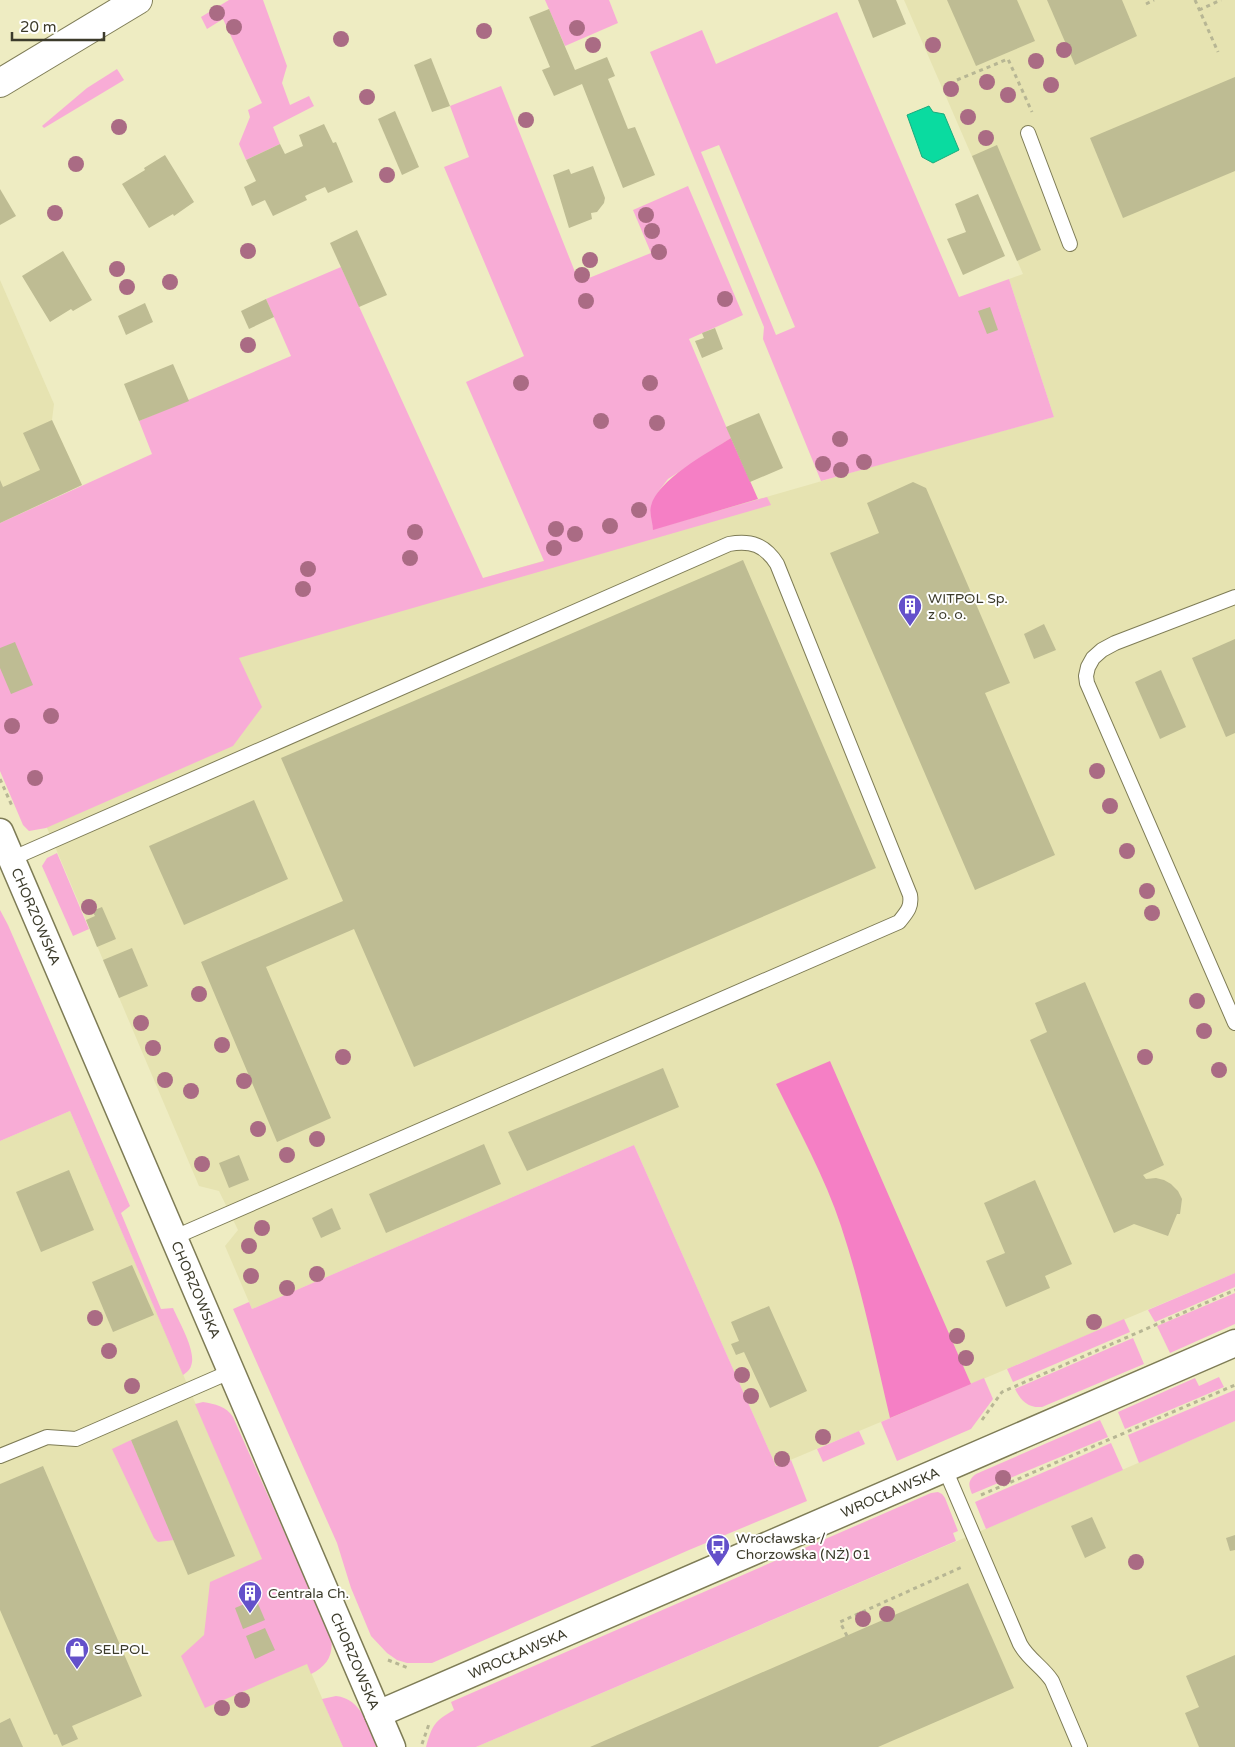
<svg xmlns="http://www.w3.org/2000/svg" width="1235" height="1747" font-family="'Varela Round',sans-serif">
	<rect width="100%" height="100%" fill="#eeecc2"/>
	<g fill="#e6e3b1">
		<polygon points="904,0 1235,0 1235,1273 776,1466 634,1145 252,1309 225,1246 238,1230 219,1191 199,1186 0,717 888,462 1054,417 1009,279 1023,274"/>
		<polygon points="0,280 54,404 52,420 82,485 0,523"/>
		<polygon points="70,1111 343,1747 0,1747 0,1141"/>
		<polygon points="1235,1421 1235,1747 476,1747 1025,1512"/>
	</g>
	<g fill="#f8acd6" fill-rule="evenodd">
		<polygon points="229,0 263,0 287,66 282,83 290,105 309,96 314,106 273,127 280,144 246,160 239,144 250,117 248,110 262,103 223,19 207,29 201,17"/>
		<polygon points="545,0 609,0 618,23 565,46"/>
		<path d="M 837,12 L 959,297 L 1009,279 L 1054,417 L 821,481 L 763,339 L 764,327 L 650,52 L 702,30 L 716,64 ZM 719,145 L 795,327 L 776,335 L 701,152 Z"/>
		<polygon points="117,69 124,80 44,128 42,126 87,88"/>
		<polygon points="501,86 579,282 651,253 633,210 688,186 743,315 689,339 731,438 668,479 658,492 654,529 767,497 771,505 239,658 262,707 233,746 46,828 29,831 23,825 0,771 0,523 152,454 139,421 291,356 266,299 341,267 483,578 544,561 466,382 524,356 444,167 469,157 450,106"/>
		<polygon points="57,853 89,929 73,936 42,866 47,858"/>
		<path d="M 0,910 L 8,925 L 130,1206 L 121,1213 L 161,1309 L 173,1308 C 179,1322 197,1352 191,1366 C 190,1370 186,1373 183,1375 L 70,1111 L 0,1141 Z"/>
		<polygon points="634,1145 776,1466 791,1460 807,1501 689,1550 432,1663 407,1663 397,1660 387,1653 371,1636 351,1588 337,1543 233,1309 249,1302 252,1309"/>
		<polygon points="1235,1273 1235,1287 1155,1322 1148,1310"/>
		<polygon points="1235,1293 1235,1324 1170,1353 1157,1326"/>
		<polygon points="1124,1319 1130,1332 1013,1382 1007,1369"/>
		<path d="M 1133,1338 L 1144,1364 L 1042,1407 C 1028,1408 1021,1401 1015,1389 Z"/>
		<polygon points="1219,1377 1224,1387 1125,1429 1118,1412 1195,1378 1199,1386"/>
		<polygon points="984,1378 993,1399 971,1429 897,1461 881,1422"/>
		<polygon points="1235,1390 1235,1421 1139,1463 1128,1435"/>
		<path d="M 203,1402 C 215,1404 226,1406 233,1417 L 331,1637 C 334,1655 327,1666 311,1674 L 307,1664 L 205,1708 L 181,1656 L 204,1635 L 210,1582 L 262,1559 L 195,1404 Z"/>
		<path d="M 1100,1420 L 1108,1437 L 972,1494 C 968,1485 968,1480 976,1474 Z"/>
		<polygon points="859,1431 865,1444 823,1462 817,1449"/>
		<polygon points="131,1440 174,1540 158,1542 154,1538 112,1449"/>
		<polygon points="1111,1443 1123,1470 986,1529 975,1502"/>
		<path d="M 938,1492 L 942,1494 L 945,1498 L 958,1531 L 953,1533 L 956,1541 L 476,1747 L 426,1747 C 432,1726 434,1721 454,1710 L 451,1702 L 931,1493 Z"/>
		<path d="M 336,1696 C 362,1699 368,1726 377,1747 L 343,1747 L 322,1699 Z"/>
	</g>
	<g fill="#f57fc5">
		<path d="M 731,438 L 758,499 L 653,530 C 653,523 649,513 651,506 C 657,480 709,452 731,438 Z"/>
		<path d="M 830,1061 L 971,1384 L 890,1418 C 875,1354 862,1289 841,1226 C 825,1177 799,1131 776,1084 Z"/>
	</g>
	<polygon fill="#0adba0" stroke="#19ab7d" points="929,106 933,112 944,114 959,150 933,163 922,157 907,115"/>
	<g fill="#bebc93">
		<polygon points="858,0 896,0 906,24 873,38"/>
		<polygon points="947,0 1017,0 1035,41 976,66"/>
		<polygon points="1047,0 1122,0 1137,36 1075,65"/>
		<polygon points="549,9 575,70 607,57 615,76 608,79 628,129 635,127 655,175 623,188 582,84 554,96 542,70 550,67 529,17"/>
		<polygon points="431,58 450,106 432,112 414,65"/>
		<polygon points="1235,77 1235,171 1123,218 1090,138"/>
		<polygon points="395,111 419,167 402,175 378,119"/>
		<polygon points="324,124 333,143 336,142 353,182 328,193 325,187 307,195 305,196 307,200 273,216 265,200 252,206 244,187 256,181 246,160 280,144 285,154 303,146 299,135"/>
		<polygon points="997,145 1041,250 1017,261 972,156"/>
		<polygon points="165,155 194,202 174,216 173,214 149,228 122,184 145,170 144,168"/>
		<polygon points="593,166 605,198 604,203 597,212 591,213 592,219 569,228 553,175 569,169 571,174"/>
		<polygon points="0,189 16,216 0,225"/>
		<polygon points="978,194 1005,256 963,275 947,239 966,232 955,204"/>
		<polygon points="357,230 387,295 359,307 330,243"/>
		<polygon points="63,251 92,300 73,311 71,309 50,322 22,276"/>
		<polygon points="266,299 274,317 249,329 241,311"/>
		<polygon points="145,303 153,322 126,335 118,316"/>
		<polygon points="990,307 998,330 987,334 978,311"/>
		<polygon points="715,328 723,349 702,358 695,341 704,338 702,333"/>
		<polygon points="173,364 189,401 139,421 124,384"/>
		<polygon points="759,413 783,468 750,482 726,427"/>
		<polygon points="52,420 82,485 0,523 0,480 3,487 40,470 23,433"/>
		<polygon points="913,482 926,488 1010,683 985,693 1055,855 975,890 830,553 879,533 867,503"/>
		<polygon points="743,560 876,868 414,1067 354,929 266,967 331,1118 277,1142 201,962 343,901 281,758"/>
		<polygon points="1044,624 1056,650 1034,659 1024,634"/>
		<polygon points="1235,639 1235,733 1226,737 1192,658"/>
		<polygon points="15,642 33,685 11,694 0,668 0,648"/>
		<polygon points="1161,670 1186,727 1160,739 1135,682"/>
		<polygon points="254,800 288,879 184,925 149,846"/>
		<polygon points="102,907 116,939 97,947 86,920 95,916 92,911"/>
		<polygon points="132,948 148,986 119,998 103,960"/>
		<polygon points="1085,982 1164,1165 1143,1175 1146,1179 1156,1178 1164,1180 1171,1184 1178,1191 1182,1199 1180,1214 1177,1214 1168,1236 1134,1224 1114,1233 1030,1040 1047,1032 1035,1003"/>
		<polygon points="663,1068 679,1107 527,1171 508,1132"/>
		<polygon points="484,1144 501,1184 386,1233 369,1194"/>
		<polygon points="239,1155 249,1180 229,1188 219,1163"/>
		<polygon points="69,1170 94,1230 41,1252 16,1192"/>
		<polygon points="1035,1180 1072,1264 1045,1276 1050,1288 1006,1307 986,1261 1005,1253 984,1203"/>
		<polygon points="332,1208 341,1229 321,1238 312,1218"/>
		<polygon points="132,1265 154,1315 113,1332 92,1282"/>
		<polygon points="769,1306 807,1391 770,1408 744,1352 736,1355 731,1344 739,1341 731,1322"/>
		<polygon points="177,1420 235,1556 188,1575 131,1440"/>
		<polygon points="43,1466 142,1696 72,1726 78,1739 62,1746 57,1734 54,1735 0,1610 0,1484"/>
		<polygon points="1092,1517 1106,1548 1085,1558 1071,1526"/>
		<polygon points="1235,1535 1235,1550 1230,1551 1226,1538"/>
		<polygon points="968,1583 1014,1688 878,1747 590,1747"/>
		<polygon points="256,1599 265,1620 243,1629 235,1608"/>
		<polygon points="265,1628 275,1650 255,1659 246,1636"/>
		<polygon points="1235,1655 1235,1747 1199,1747 1185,1713 1199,1707 1186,1676"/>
		<polygon points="10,1718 23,1747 0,1747 0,1723"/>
	</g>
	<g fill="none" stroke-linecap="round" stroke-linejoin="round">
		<g stroke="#7e7c56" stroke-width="16">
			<g id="lane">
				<polyline points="1028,133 1070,244"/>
				<polyline points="1235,597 1115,643 1102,650 1093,658 1088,667 1086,676 1087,683 1235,1023"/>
				<path d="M 11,859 L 729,544 C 751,540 765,545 777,564 L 910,895 C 912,907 907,912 899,922 L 175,1237"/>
				<polyline points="0,1456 47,1437 76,1439 232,1371"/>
				<path d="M 945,1469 L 1020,1644 C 1028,1659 1043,1667 1052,1681 L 1080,1747"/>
			</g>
		</g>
		<g stroke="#7e7c56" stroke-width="29">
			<g id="street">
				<path id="s1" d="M 0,832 L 392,1747"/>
				<path id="s2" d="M 378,1714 L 1235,1343"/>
			</g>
		</g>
		<g stroke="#7e7c56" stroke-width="30">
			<polyline id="secondary" points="0,83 138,0"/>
		</g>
		<g stroke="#b7b694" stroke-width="3" stroke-dasharray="4 4" stroke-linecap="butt">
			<polyline points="1195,0 1218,52"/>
			<polyline points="1146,4 1154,0"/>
			<polyline points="1199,10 1221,0"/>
			<polyline points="957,80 1008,59 1032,112"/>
			<polyline points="0,779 12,806"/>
			<polyline points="982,1420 1002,1392 1235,1290"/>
			<polyline points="981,1495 1235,1385"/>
			<polyline points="847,1636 840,1622 962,1567"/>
			<polyline points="388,1660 408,1668"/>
			<polyline points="422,1744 429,1724"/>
		</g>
		<use href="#lane" stroke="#fff" stroke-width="14"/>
		<use href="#street" stroke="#fff" stroke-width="26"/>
		<use href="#secondary" stroke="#fff" stroke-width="28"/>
	</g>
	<g fill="#aa6b84">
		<circle cx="217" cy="13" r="8"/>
		<circle cx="234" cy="27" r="8"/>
		<circle cx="577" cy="28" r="8"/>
		<circle cx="484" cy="31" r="8"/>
		<circle cx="341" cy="39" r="8"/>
		<circle cx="593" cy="45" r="8"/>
		<circle cx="933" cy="45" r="8"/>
		<circle cx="1064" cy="50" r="8"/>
		<circle cx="1036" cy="61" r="8"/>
		<circle cx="987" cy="82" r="8"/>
		<circle cx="1051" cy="85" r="8"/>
		<circle cx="951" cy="89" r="8"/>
		<circle cx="1008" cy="95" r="8"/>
		<circle cx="367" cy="97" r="8"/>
		<circle cx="968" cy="117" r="8"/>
		<circle cx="526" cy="120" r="8"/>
		<circle cx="119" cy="127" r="8"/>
		<circle cx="986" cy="138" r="8"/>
		<circle cx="76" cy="164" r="8"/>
		<circle cx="387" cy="175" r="8"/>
		<circle cx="55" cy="213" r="8"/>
		<circle cx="646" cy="215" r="8"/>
		<circle cx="652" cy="231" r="8"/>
		<circle cx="248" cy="251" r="8"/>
		<circle cx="659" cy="252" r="8"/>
		<circle cx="590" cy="260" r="8"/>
		<circle cx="117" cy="269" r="8"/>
		<circle cx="582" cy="275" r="8"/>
		<circle cx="170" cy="282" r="8"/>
		<circle cx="127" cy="287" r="8"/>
		<circle cx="725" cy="299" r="8"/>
		<circle cx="586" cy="301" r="8"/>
		<circle cx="248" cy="345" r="8"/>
		<circle cx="521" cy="383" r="8"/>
		<circle cx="650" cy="383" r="8"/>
		<circle cx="601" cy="421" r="8"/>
		<circle cx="657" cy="423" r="8"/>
		<circle cx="840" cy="439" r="8"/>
		<circle cx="864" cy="462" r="8"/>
		<circle cx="823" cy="464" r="8"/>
		<circle cx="841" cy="470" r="8"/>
		<circle cx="639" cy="510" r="8"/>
		<circle cx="610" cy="526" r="8"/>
		<circle cx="556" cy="529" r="8"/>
		<circle cx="415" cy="532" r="8"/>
		<circle cx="575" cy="534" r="8"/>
		<circle cx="554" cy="548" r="8"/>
		<circle cx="410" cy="558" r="8"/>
		<circle cx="308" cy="569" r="8"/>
		<circle cx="303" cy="589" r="8"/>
		<circle cx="51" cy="716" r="8"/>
		<circle cx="12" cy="726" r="8"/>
		<circle cx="1097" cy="771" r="8"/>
		<circle cx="35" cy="778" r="8"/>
		<circle cx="1110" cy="806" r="8"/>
		<circle cx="1127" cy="851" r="8"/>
		<circle cx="1147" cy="891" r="8"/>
		<circle cx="89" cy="907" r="8"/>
		<circle cx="1152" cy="913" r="8"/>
		<circle cx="199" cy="994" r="8"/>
		<circle cx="1197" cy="1001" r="8"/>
		<circle cx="141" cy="1023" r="8"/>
		<circle cx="1204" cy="1031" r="8"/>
		<circle cx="222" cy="1045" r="8"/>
		<circle cx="153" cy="1048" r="8"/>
		<circle cx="343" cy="1057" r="8"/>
		<circle cx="1145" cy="1057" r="8"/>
		<circle cx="1219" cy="1070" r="8"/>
		<circle cx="165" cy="1080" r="8"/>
		<circle cx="244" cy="1081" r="8"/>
		<circle cx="191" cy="1091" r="8"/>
		<circle cx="258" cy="1129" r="8"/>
		<circle cx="317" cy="1139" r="8"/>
		<circle cx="287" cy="1155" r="8"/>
		<circle cx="202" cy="1164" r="8"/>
		<circle cx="262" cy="1228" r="8"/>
		<circle cx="249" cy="1246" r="8"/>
		<circle cx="317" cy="1274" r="8"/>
		<circle cx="251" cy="1276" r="8"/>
		<circle cx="287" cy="1288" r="8"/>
		<circle cx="95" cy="1318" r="8"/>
		<circle cx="1094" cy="1322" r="8"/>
		<circle cx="957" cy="1336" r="8"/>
		<circle cx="109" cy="1351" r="8"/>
		<circle cx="966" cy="1358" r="8"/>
		<circle cx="742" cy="1375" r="8"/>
		<circle cx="132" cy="1386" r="8"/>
		<circle cx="751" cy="1396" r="8"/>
		<circle cx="823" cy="1437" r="8"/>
		<circle cx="782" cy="1459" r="8"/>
		<circle cx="1003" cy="1478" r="8"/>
		<circle cx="1136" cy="1562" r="8"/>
		<circle cx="887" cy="1614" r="8"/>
		<circle cx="863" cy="1619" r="8"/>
		<circle cx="242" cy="1700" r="8"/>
		<circle cx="222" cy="1708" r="8"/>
	</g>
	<defs>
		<g id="building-pin" transform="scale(1.25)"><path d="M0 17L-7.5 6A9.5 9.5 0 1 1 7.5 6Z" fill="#6451ca" stroke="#fff"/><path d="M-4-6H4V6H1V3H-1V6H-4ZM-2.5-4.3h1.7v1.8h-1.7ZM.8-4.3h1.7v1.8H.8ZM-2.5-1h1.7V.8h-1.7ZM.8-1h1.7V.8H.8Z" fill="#fff"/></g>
		<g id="bus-pin" transform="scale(1.25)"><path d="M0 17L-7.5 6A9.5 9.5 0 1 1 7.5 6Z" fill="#6451ca" stroke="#fff"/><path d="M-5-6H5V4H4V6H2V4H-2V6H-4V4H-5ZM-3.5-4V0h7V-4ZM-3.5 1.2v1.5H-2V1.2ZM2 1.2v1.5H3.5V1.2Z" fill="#fff"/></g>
		<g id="shop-pin" transform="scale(1.25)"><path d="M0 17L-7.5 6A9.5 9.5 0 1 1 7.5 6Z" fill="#6451ca" stroke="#fff"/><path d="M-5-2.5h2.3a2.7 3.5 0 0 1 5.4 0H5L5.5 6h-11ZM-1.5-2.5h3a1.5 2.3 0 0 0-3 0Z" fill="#fff"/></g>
	</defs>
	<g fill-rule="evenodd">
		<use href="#building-pin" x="910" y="606"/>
		<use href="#bus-pin" x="718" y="1546"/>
		<use href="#building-pin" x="250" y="1593"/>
		<use href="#shop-pin" x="77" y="1649"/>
	</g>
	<g text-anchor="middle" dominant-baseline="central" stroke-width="4" stroke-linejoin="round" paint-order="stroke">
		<g font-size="14" fill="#3c3b2b" stroke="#fff" text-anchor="start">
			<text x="928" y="598">WITPOL Sp.<tspan x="928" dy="16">z o. o.</tspan></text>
			<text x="736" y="1538">Wrocławska /<tspan x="736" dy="16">Chorzowska (NŻ) 01</tspan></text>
			<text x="268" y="1593">Centrala Ch.</text>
			<text x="94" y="1649">SELPOL</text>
		</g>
		<g font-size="14" fill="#3c3b2b" stroke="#fff">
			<text stroke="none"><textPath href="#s1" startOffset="92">CHORZOWSKA</textPath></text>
			<text stroke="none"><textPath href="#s1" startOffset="498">CHORZOWSKA</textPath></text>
			<text stroke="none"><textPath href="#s2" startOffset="558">WROCŁAWSKA</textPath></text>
			<text stroke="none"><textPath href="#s2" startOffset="152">WROCŁAWSKA</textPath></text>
			<text stroke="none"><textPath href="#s1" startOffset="902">CHORZOWSKA</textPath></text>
		</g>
	</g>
	<path d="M12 32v8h92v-8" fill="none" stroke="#3c3b2b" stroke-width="2.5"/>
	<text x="20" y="32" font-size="15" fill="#3c3b2b" stroke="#ffffff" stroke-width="4" paint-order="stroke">20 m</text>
</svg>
